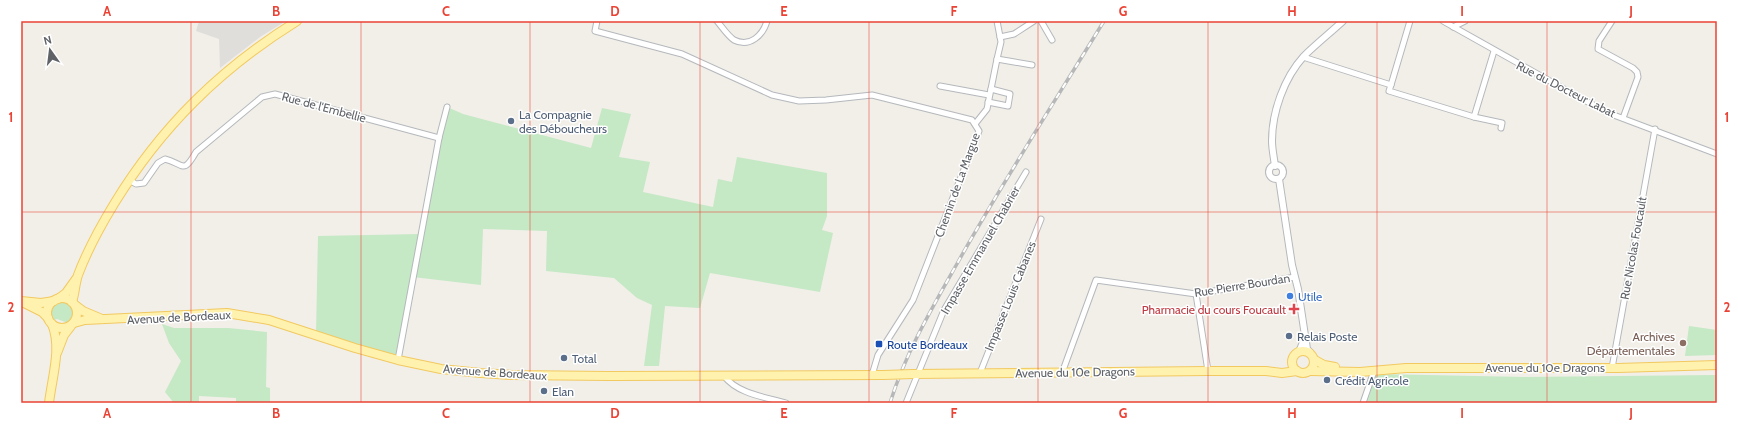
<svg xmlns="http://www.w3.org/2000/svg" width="1738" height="424" font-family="Cabin,sans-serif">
	<rect width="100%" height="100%" fill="#f1efe8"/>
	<polygon fill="#e0deda" points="199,21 286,21 260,37 220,68 219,39 196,31"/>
	<g fill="#c5e8c5">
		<polygon points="447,107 463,114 591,148 602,108 631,114 619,157 650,162 643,192 713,207 718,179 732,182 737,157 827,173 827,216 822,230 833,233 820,292 710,273 700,308 665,306 659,366 644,366 652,305 637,298 614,278 546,271 547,231 483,229 481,285 413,277 398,360 316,335 318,236 420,234"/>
		<path d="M 63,302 C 74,304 76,315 68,323 L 57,319 L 54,320 C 49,311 53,303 63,302 Z"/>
		<polygon points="162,324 174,328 228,328 267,332 266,387 270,388 270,403 236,403 236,398 199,396 199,403 174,403 165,392 181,361 169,343"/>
		<polygon points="1689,326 1717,330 1717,355 1685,356"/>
		<polygon points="1376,374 1525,377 1717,375 1717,403 1367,403"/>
	</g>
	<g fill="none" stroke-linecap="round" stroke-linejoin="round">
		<g stroke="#b5b8bc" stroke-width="7">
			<g id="minor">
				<polyline points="597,21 595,31 682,54 772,95 799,101 826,100 872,95 972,120 979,131 913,300 878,355 872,375"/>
				<path d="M 717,21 C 722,27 728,36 734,40 C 750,48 763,35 767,21"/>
				<polyline points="1041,21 1052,40"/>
				<polyline points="1443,21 1582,99 1611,114 1717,154"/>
				<polyline points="1612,21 1599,41 1598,49 1633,68 1637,72 1638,77 1623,118"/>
				<polyline points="1453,27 1465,21"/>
				<polyline points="1000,37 1014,34 1034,21"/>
				<polyline points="1303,57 1391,85 1410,21"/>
				<polyline points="997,59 1032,65"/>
				<polyline points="1391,85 1389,91 1474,117 1494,51"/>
				<polyline points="940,86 989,95"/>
				<polyline points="988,102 1008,106 1010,94 991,89"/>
				<polyline points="1474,117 1502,123 1501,128"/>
				<polyline points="975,124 987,109 997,59 1001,42 997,21"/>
				<path d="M 129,180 L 136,184 L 144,183 L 158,163 L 165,159 C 184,164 183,175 196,152 L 262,97 L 275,94 L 439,138"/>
				<polyline points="1196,294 1208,371"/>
				<polyline points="398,360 439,138 447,107"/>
				<polyline points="1612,368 1655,129"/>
				<polyline points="980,373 1041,219"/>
				<polyline points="1062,373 1096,280 1196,294 1295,277"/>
				<path d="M 724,376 C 738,394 765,397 786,403"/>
				<polyline points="906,403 944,310 1026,172"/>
				<polyline points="1363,403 1373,374 1372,371"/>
			</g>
		</g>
		<g stroke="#b5b8bc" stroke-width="8">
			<g id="tertiary">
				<circle cx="1276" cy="172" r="7"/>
				<path d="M 1275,166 C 1274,158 1272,149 1272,141 C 1272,112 1284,78 1304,56 C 1316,44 1330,33 1343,21"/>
				<polyline points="1279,179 1292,265 1298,289 1307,349 1310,352"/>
				<polyline points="1299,352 1305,337"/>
			</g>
		</g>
		<g stroke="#f2c960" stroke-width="10">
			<g id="primary">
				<circle cx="62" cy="313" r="15"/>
				<polyline points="58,299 66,293 76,279"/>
				<polyline points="21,301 41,303 54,301"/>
				<polyline points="22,302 42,312 48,318"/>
				<path d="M 72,302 C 75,293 75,284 78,275 C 87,251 100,227 114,204 C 161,127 220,69 297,21"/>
				<polyline points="75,305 83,311 102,319"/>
				<polyline points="74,323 85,320 227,313 269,320 355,348 398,360 441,369 481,373 512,375 609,376 884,375"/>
				<circle cx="1303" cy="362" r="11"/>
				<polyline points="57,353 64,335 71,326"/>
				<polyline points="1315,360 1324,365 1335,367"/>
				<polyline points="1311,371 1360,372 1406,368 1618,368 1717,365"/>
				<polyline points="913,374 1208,371 1266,371 1282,373 1297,371"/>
				<path d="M 49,403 C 52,377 62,348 52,324"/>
			</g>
		</g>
		<use href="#minor" stroke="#fff" stroke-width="5"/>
		<use href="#tertiary" stroke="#fff" stroke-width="6"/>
		<use href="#primary" stroke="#fff2af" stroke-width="8"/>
		<g stroke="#b6b7b8" stroke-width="3.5">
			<path id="rail" d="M 890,403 C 906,352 932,308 958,262 C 1004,180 1055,101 1104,21"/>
		</g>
		<use href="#rail" stroke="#fff" stroke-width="2" stroke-dasharray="6" stroke-linecap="butt"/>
		<g stroke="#f2c960" stroke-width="10" stroke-linecap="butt">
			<polyline id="primary-bridge" points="884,375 913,374"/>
		</g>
		<use href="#primary-bridge" stroke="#fff2af" stroke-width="8"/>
	</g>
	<path fill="none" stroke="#ea4335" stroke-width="1" stroke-opacity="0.55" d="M 191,21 L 191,403M 361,21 L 361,403M 530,21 L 530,403M 700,21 L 700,403M 869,21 L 869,403M 1038,21 L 1038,403M 1208,21 L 1208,403M 1377,21 L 1377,403M 1547,21 L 1547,403M 21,212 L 1717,212"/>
	<g fill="#5c6f8a" stroke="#fff" stroke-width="1.5">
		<circle cx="511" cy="121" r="4"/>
		<circle cx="1289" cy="336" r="4"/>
		<circle cx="564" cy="358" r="4"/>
		<circle cx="1327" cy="380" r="4"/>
		<circle cx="544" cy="391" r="4"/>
	</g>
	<circle fill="#3f7fe0" stroke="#fff" stroke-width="1.5" cx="1290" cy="296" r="4"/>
	<path fill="#e0444e" stroke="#fff" stroke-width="1.5" d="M1292 303h4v4h4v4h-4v4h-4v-4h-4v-4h4z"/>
	<circle fill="#8d6e63" stroke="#fff" stroke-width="1.5" cx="1683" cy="343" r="4"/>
	<rect fill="#1a4fb4" stroke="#fff" stroke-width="1.5" x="875" y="340" width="8" height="8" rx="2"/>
	<g text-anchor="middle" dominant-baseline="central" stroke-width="3" stroke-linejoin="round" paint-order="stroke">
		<g font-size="12" fill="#5f6368" stroke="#fff">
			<text transform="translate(1566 89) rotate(27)">Rue du Docteur Labat</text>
			<text transform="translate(324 107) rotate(15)">Rue de l'Embellie</text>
			<text transform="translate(957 185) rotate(-70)">Chemin de La Margue</text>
			<text transform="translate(1633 248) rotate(-80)">Rue Nicolas Foucault</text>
			<text transform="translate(980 250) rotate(-60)">Impasse Emmanuel Chabrier</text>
			<text transform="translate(1242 285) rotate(-9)">Rue Pierre Bourdan</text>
			<text transform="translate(1010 296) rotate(-68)">Impasse Louis Cabanes</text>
			<text transform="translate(179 317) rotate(-3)">Avenue de Bordeaux</text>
			<text x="1545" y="367">Avenue du 10e Dragons</text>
			<text transform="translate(495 372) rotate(4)">Avenue de Bordeaux</text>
			<text transform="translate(1075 372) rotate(-1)">Avenue du 10e Dragons</text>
		</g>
		<g font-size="12" fill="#4e5e75" stroke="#fff" text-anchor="start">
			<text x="519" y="114">La Compagnie<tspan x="519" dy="14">des Déboucheurs</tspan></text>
			<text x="1297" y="336">Relais Poste</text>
			<text x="572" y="358">Total</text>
			<text x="1335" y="380">Crédit Agricole</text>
			<text x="552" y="391">Elan</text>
		</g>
		<g font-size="12" fill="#366cbe" stroke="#fff" text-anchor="start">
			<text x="1298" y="296">Utile</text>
		</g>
		<g font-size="12" fill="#be3a42" stroke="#fff" text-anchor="end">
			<text x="1286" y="309">Pharmacie du cours Foucault</text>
		</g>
		<g font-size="12" fill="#785e54" stroke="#fff" text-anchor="end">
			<text x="1675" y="336">Archives<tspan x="1675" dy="14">Départementales</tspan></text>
		</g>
		<g font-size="12" fill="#164399" stroke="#fff" text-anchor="start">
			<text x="887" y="344">Route Bordeaux</text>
		</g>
	</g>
	<rect width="1738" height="424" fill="none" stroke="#ffffff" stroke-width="44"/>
	<g transform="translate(50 50) rotate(346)" stroke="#ffffff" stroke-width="3" paint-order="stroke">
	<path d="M0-3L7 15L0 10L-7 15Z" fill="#5f6368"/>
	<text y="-6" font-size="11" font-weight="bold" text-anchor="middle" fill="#5f6368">N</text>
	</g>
	<rect x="22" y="22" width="1694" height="380" fill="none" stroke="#ea4335" stroke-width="1.5"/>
	<g font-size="13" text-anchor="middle" font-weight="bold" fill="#ea4335">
		<text x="107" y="16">A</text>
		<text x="276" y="16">B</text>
		<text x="446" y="16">C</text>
		<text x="615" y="16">D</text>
		<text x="784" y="16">E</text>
		<text x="954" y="16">F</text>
		<text x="1123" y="16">G</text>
		<text x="1292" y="16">H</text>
		<text x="1462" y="16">I</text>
		<text x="1631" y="16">J</text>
		<text x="11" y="122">1</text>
		<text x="1727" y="122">1</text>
		<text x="11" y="312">2</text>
		<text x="1727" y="312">2</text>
		<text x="107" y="418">A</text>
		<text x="276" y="418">B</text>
		<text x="446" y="418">C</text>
		<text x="615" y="418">D</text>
		<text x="784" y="418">E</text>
		<text x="954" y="418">F</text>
		<text x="1123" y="418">G</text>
		<text x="1292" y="418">H</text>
		<text x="1462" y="418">I</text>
		<text x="1631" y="418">J</text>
	</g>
</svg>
